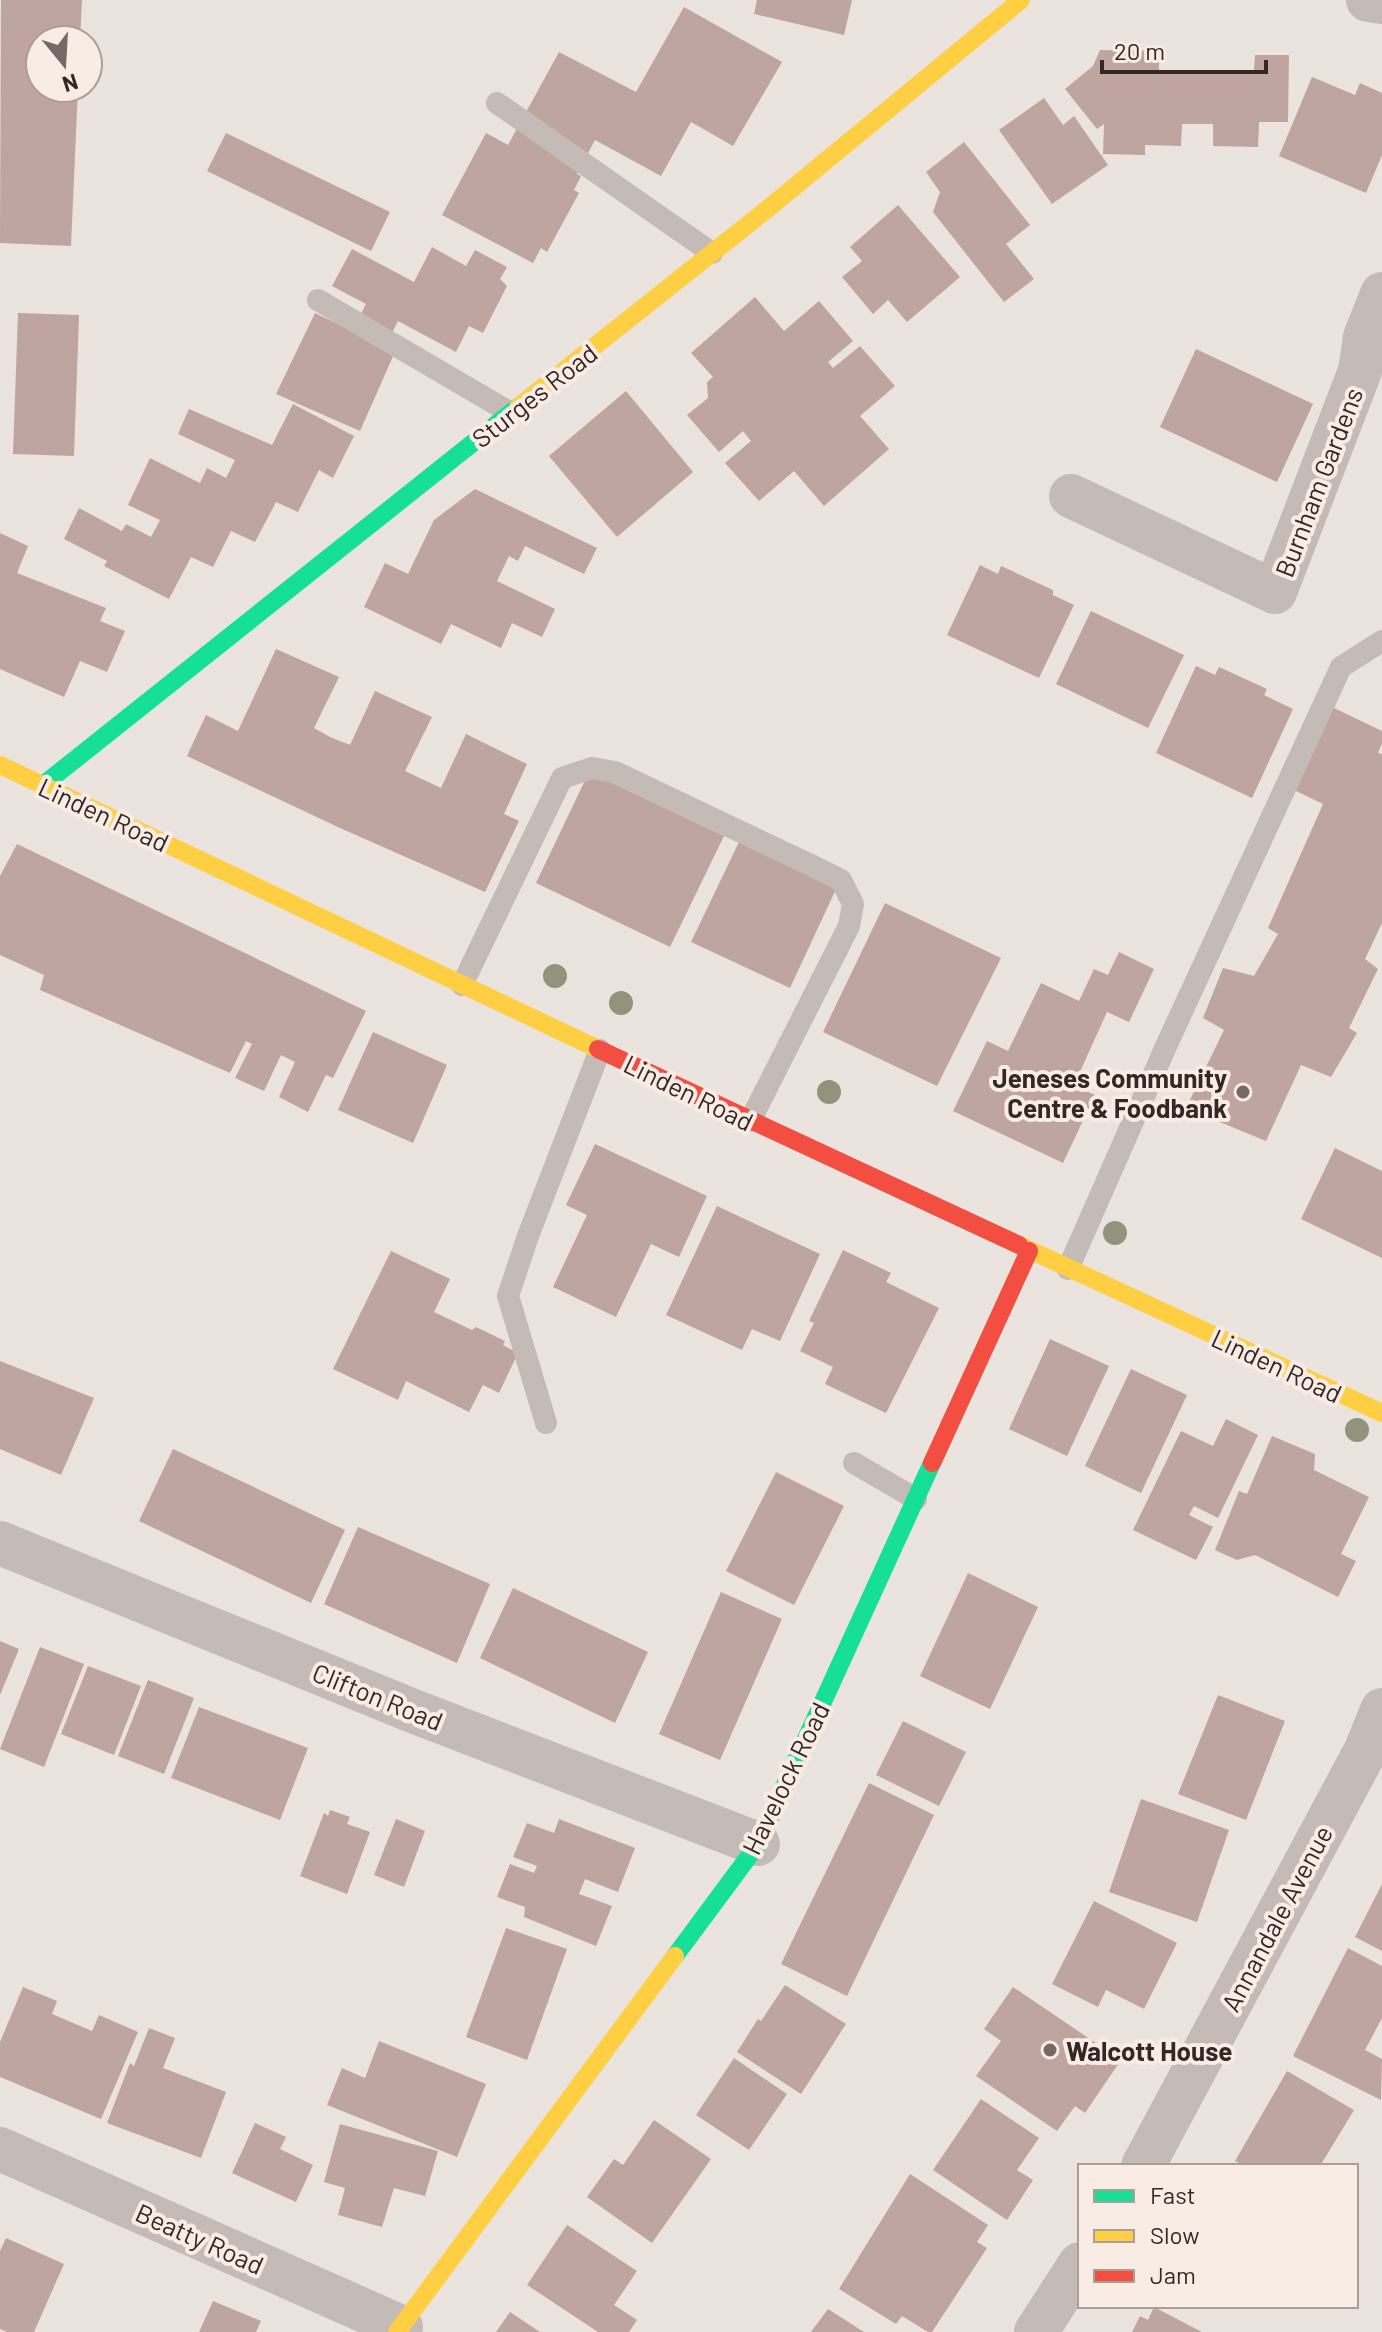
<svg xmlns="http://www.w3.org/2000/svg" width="1382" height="2332" font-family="Barlow,sans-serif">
	<rect width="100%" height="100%" fill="#eae3de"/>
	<g fill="#bea5a0">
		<polygon points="1,0 82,0 80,40 40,40 40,88 78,88 71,246 0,243"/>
		<polygon points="757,0 852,0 844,35 754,14"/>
		<polygon points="684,7 782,62 733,146 691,122 661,176 595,140 577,174 581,176 574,190 579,193 547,252 541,248 533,263 442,215 486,133 508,145 559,52 636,92"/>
		<polygon points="1100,50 1159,51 1159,70 1254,71 1255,55 1289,55 1288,122 1259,122 1258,147 1213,146 1213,124 1182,124 1181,146 1145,145 1145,155 1103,154 1104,124 1097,129 1065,89 1093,66"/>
		<polygon points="1312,77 1355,95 1360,83 1382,93 1382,155 1366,193 1279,156"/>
		<polygon points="1044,98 1063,125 1074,116 1108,165 1052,204 999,130"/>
		<polygon points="226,133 390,212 371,251 207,171"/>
		<polygon points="964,142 1030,225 1006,244 1034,279 1004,302 933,212 940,192 926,172"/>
		<polygon points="898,205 960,277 907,322 888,300 873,314 842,277 862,261 850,247"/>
		<polygon points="432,247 466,266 475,250 507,267 500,279 507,286 483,333 469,326 456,352 398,321 385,347 394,354 360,431 276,394 315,313 352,331 366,304 332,286 352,249 414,282"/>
		<polygon points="755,297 784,331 819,301 853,341 828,362 833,368 860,346 895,386 860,416 889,449 824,506 794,471 759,501 725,463 751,441 743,431 719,452 687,415 708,398 707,382 713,377 691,353"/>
		<polygon points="18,313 79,315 74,456 13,454"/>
		<polygon points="1196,349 1313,404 1277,482 1160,427"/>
		<polygon points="626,391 693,472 617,537 549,456"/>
		<polygon points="293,404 354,436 333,478 319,470 298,512 276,502 255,542 231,531 213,567 191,557 169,599 104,566 107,561 64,539 79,508 122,531 126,524 151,537 160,520 128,505 150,458 200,483 207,468 226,478 235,460 178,434 189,409 272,445"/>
		<polygon points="475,489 597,548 584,574 525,546 518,561 509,556 497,581 555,609 542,637 512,623 501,648 451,624 441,644 364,607 385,563 408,574 434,520"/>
		<polygon points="0,533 28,546 17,573 106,608 100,621 125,631 107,672 80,661 64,697 0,669"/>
		<polygon points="980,565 998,574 1001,566 1053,590 1053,595 1074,605 1039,678 947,635"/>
		<polygon points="1091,611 1184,655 1148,728 1056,684"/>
		<polygon points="276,649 339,677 314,728 330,737 350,745 375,691 432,717 405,771 441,788 466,734 527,764 504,814 519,821 485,892 340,828 187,756 206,715 238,731"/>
		<polygon points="1196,666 1215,675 1219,667 1267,689 1264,695 1293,709 1252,798 1156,753"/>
		<polygon points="1330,706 1382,731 1382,743 1378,753 1382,754 1382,923 1365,959 1378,969 1349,1028 1357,1033 1331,1077 1301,1065 1266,1141 1186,1108 1224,1030 1203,1018 1223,968 1254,976 1278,934 1268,928 1323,804 1290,788"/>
		<polygon points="589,772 724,836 670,947 536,883"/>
		<polygon points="739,842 837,887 790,988 691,942"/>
		<polygon points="17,844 366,1011 333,1078 326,1075 308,1112 279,1097 295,1062 281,1055 264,1091 235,1078 252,1044 246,1041 230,1073 40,990 44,975 0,955 0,876"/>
		<polygon points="885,903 1001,958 937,1086 823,1032"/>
		<polygon points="1119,952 1154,969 1129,1022 1107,1012 1074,1085 1095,1095 1063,1163 953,1111 987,1041 1008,1051 1041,983 1079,1001 1094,969 1108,975"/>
		<polygon points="373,1032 447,1065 413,1143 338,1110"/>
		<polygon points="595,1144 707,1196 679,1257 651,1244 616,1317 553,1287 587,1215 566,1205"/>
		<polygon points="1335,1148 1382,1171 1382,1258 1301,1219"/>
		<polygon points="717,1206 820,1254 780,1341 752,1329 742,1350 666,1315"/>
		<polygon points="843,1250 891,1273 886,1282 939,1308 886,1413 825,1384 833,1367 800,1351 814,1323 809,1321"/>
		<polygon points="391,1251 450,1279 434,1312 472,1330 476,1327 505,1341 503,1345 518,1353 499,1393 483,1385 469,1412 406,1381 398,1400 333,1369"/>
		<polygon points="1050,1339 1109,1366 1067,1456 1009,1429"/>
		<polygon points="0,1361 94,1398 61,1475 0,1449"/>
		<polygon points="1131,1369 1187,1395 1141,1493 1085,1466"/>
		<polygon points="1226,1419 1258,1435 1218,1518 1194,1506 1189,1515 1213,1527 1196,1560 1133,1530 1181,1431 1213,1446"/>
		<polygon points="1272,1436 1315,1454 1314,1470 1369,1497 1341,1554 1356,1561 1338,1597 1255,1555 1237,1560 1215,1550 1239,1491 1247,1494"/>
		<polygon points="173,1449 345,1530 311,1603 139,1521"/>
		<polygon points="776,1472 844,1506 794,1605 726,1571"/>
		<polygon points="358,1527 490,1584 457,1663 324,1604"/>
		<polygon points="968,1573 1038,1607 990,1709 920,1676"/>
		<polygon points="513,1588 648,1652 615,1723 480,1658"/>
		<polygon points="721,1592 782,1619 720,1760 659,1734"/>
		<polygon points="0,1641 19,1649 0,1695"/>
		<polygon points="40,1647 84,1664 44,1767 0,1749"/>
		<polygon points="88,1666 141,1686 114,1755 61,1734"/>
		<polygon points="148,1680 194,1698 164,1774 118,1756"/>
		<polygon points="1218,1695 1285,1721 1246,1820 1178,1794"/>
		<polygon points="199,1707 308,1748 280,1820 171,1778"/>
		<polygon points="903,1721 966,1752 939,1806 876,1775"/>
		<polygon points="869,1783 934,1815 847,1996 781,1964"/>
		<polygon points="1141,1799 1229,1830 1197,1922 1109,1892"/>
		<polygon points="330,1810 350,1817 347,1824 370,1832 347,1894 300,1876 324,1813 328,1816"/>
		<polygon points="396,1819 425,1831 404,1887 374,1875"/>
		<polygon points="559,1819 635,1848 618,1892 585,1879 579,1894 612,1906 596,1946 524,1917 525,1907 497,1897 510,1864 534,1873 537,1866 513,1857 527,1823 554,1833"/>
		<polygon points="1382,1884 1382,1951 1355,1937"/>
		<polygon points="1094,1901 1177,1943 1144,2009 1106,1990 1098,2007 1052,1984"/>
		<polygon points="506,1928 567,1949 527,2060 466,2037"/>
		<polygon points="1348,1948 1382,1966 1382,2018 1365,2050 1382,2059 1381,2100 1293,2056"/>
		<polygon points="785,1985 846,2024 801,2094 737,2052 758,2019 761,2021"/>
		<polygon points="23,1987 57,2001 52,2014 92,2031 99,2015 138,2032 101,2119 0,2077 0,2042"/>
		<polygon points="1013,1987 1121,2060 1085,2113 1075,2106 1057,2131 976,2076 1001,2041 984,2029"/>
		<polygon points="149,2028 175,2038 163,2068 226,2092 201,2158 107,2123 130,2063 134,2066"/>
		<polygon points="379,2041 486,2084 457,2157 327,2105 342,2068 365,2078"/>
		<polygon points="734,2058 787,2094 749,2150 696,2115"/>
		<polygon points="1287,2071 1354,2110 1320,2166 1245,2166 1235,2161"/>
		<polygon points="981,2099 1039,2138 1017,2170 1033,2180 1007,2220 933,2170"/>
		<polygon points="654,2120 711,2159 652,2243 587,2197 614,2159 623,2165"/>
		<polygon points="255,2123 286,2137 280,2149 313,2165 296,2202 232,2173"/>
		<polygon points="340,2124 438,2151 425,2196 394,2188 382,2227 338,2215 345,2188 324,2182"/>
		<polygon points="910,2174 988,2225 977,2242 987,2248 932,2332 928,2332 902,2316 896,2324 839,2289"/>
		<polygon points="567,2225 637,2271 614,2305 637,2320 629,2332 598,2332 527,2285"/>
		<polygon points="6,2238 64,2264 34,2332 7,2332 0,2329 0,2251"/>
		<polygon points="213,2301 261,2321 256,2332 199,2332"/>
		<polygon points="1154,2307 1202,2332 1132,2332 1140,2316 1148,2320"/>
		<polygon points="828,2309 864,2332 811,2332"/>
		<polygon points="510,2312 540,2332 496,2332"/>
	</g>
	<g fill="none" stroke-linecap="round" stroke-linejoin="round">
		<g stroke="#c4bbb7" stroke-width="22">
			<polyline points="497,103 712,253"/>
			<polyline points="318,300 511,413"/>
			<polyline points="462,985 562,778 592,768 615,772 821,870 841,880 853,904 849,926 750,1121"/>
			<polyline points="1068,1269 1167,1044 1341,667 1382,641"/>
			<polyline points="546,1423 508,1296 528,1236 600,1050"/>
			<polyline points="854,1463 916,1499"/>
		</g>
		<g stroke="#c4bbb7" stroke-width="44">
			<polyline points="1368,0 1382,2"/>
			<polyline points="1071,496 1275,592 1360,371 1365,337 1382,294"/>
			<polyline points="0,1543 413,1711 758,1844"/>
			<polyline points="0,2149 401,2327"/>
			<polyline points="1143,2166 1366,1750 1382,1710"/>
			<polyline points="1036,2332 1080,2264"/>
		</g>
		<g stroke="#16e098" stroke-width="18">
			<polyline points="43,785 518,407"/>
			<polyline points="675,1956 758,1844 932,1463"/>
		</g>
		<g stroke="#ffcf43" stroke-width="18">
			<polyline points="518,407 765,211 1021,0"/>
			<polyline points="0,765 598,1049"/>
			<polyline points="1019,1245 1382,1413"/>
			<polyline points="397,2332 675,1956"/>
		</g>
		<g stroke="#f24e42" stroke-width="18">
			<polyline points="598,1049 1019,1245"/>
			<polyline points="932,1463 1029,1251"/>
		</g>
	</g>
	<g fill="#91937c">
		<circle cx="555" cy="976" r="12"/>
		<circle cx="621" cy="1003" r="12"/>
		<circle cx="829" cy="1092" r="12"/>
		<circle cx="1115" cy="1233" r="12"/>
		<circle cx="1357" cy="1430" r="12"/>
	</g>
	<g fill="#746966" stroke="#f8ece4" stroke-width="3">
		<circle cx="1243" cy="1092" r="8"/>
		<circle cx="1050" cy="2050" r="8"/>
	</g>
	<g text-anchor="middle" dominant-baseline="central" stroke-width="8" stroke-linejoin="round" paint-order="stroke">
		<g font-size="26" fill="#342826" stroke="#f8ece4">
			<text transform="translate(534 395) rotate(-38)">Sturges Road</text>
			<text transform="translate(1318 482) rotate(-69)">Burnham Gardens</text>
			<text transform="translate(104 814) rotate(25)">Linden Road</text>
			<text transform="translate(689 1092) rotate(26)">Linden Road</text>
			<text transform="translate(1277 1365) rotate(25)">Linden Road</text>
			<text transform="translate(378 1696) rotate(22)">Clifton Road</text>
			<text transform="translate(785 1778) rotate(-64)">Havelock Road</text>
			<text transform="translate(1276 1918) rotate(-62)">Annandale Avenue</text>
			<text transform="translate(200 2238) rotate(24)">Beatty Road</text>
		</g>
		<g font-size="26" font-weight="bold" fill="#342826" stroke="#f8ece4" text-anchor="end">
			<text x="1227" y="1077">Jeneses Community<tspan x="1227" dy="30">Centre &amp; Foodbank</tspan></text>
			<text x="1066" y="2050" text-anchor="start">Walcott House</text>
		</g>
	</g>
	<rect x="1078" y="2164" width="280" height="144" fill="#f8ece4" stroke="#aa9e98" stroke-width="2"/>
	<rect x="1094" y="2190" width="40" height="12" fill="#16e098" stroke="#aa9e98" stroke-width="2"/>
	<text x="1150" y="2204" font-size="24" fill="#342826">Fast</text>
	<rect x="1094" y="2230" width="40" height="12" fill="#ffcf43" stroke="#aa9e98" stroke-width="2"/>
	<text x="1150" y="2244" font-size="24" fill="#342826">Slow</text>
	<rect x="1094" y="2270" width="40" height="12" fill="#f24e42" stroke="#aa9e98" stroke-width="2"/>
	<text x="1150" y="2284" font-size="24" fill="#342826">Jam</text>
	<g transform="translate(64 64) rotate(162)"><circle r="38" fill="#f8ece4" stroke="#aa9e98" stroke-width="2"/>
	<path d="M0-6L14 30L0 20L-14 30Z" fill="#746966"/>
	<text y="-12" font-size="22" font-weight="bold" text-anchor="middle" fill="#342826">N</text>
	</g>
	<path d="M1102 60v12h164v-12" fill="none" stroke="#342826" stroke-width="4"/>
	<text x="1114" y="60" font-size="24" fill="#342826" stroke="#f8ece4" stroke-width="6" paint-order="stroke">20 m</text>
</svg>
